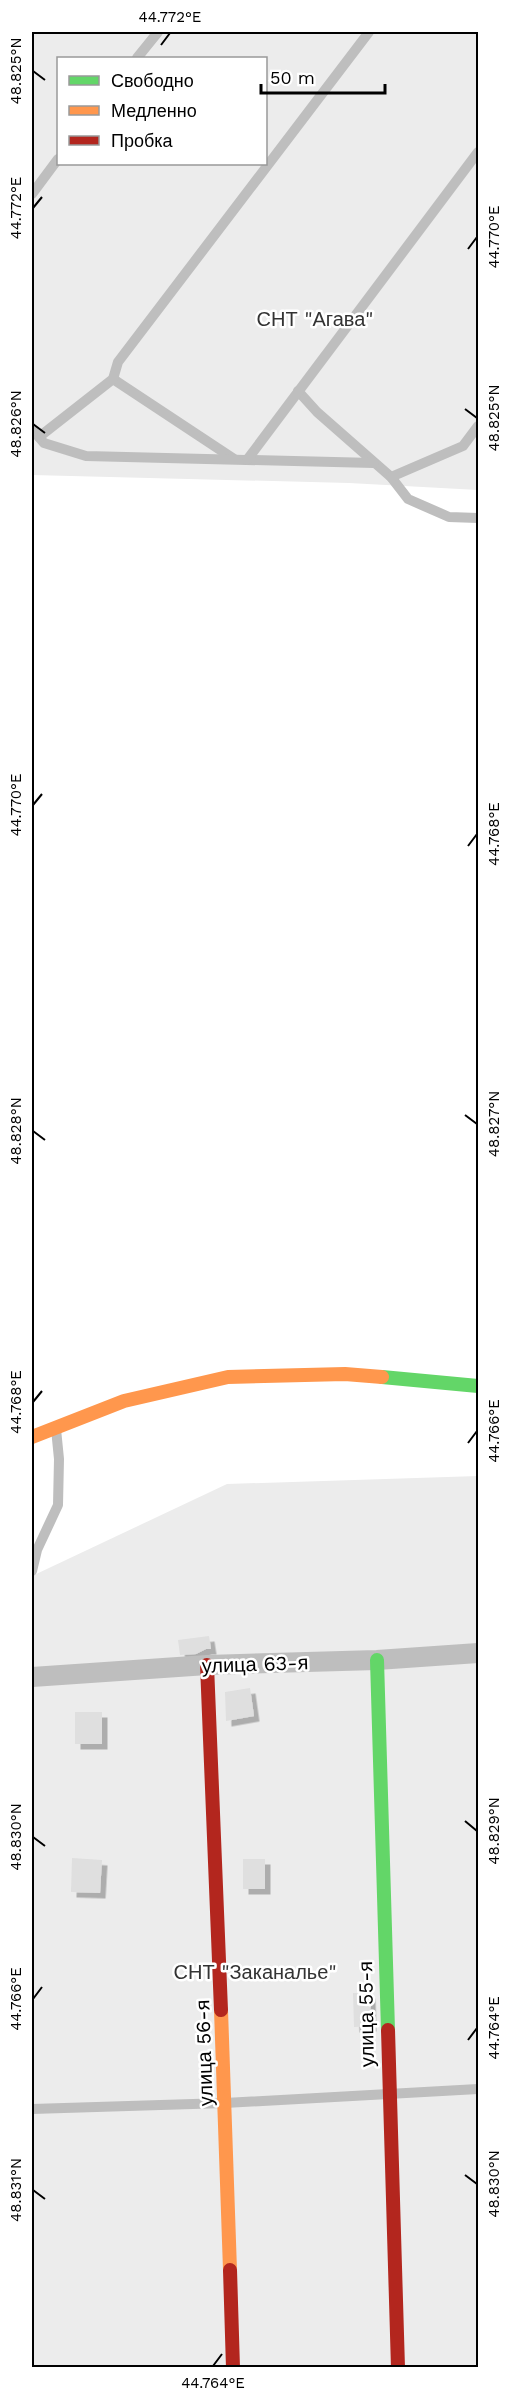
<svg xmlns="http://www.w3.org/2000/svg" width="510" height="2399" font-family="'Work Sans',sans-serif">
	<defs>
		<filter id="shadow"><feDropShadow dx="5.5" dy="5.5" stdDeviation="0" flood-color="#0004"/></filter>
	</defs>
	<rect width="100%" height="100%" fill="#fff"/>
	<g fill="#ececec" fill-rule="evenodd">
		<path d="M 32,32 L 478,32 L 478,490 L 349,483 L 32,475 ZM 58,58 L 266,58 L 266,164 L 58,164 Z"/>
		<polygon points="478,1476 478,2367 32,2367 32,1576 227,1484"/>
	</g>
	<g fill="#dfdfdf" filter="url(#shadow)">
		<polygon points="209,1636 211,1649 206,1649 196,1654 180,1655 178,1640"/>
		<polygon points="250,1688 254,1716 226,1721 225,1692"/>
		<rect x="75" y="1712" width="27" height="32"/>
		<polygon points="72,1858 102,1860 100,1893 71,1892"/>
		<rect x="243" y="1859" width="22" height="30"/>
		<polygon points="353,1993 370,1993 371,2026 354,2027"/>
	</g>
	<g fill="none" stroke-linecap="round" stroke-linejoin="round">
		<g stroke="#bebebe" stroke-width="10">
			<polyline points="137,58 158,32"/>
			<polyline points="32,194 58,159"/>
			<polyline points="113,379 234,459"/>
			<polyline points="298,391 317,412 391,477 408,499 449,517 478,518"/>
			<polyline points="32,429 44,443 86,456 374,463"/>
			<polyline points="39,437 113,379 118,362 369,32"/>
			<polyline points="247,460 478,152"/>
			<polyline points="391,477 463,446 478,426"/>
			<polyline points="32,1571 37,1550 58,1505 59,1459 56,1429"/>
			<polyline points="32,2109 225,2103 478,2089"/>
		</g>
		<polyline stroke="#bebebe" stroke-width="20" points="32,1677 207,1665 377,1660 478,1653"/>
		<g stroke="#63d668" stroke-width="14">
			<polyline points="382,1377 478,1386"/>
			<polyline points="377,1660 388,2030"/>
		</g>
		<g stroke="#ff974d" stroke-width="14">
			<polyline points="32,1437 124,1401 228,1377 345,1374 382,1377"/>
			<polyline points="221,2010 230,2270"/>
		</g>
		<g stroke="#b3261e" stroke-width="14">
			<polyline points="207,1665 221,2010"/>
			<polyline points="388,2030 398,2368"/>
			<polyline points="230,2270 233,2368"/>
		</g>
	</g>
	<path fill="none" stroke="#000" stroke-width="2" d="M 161,45 L 170,33M 33,71 L 45,80M 33,208 L 42,197M 468,249 L 477,237M 465,409 L 477,418M 33,424 L 45,433M 33,805 L 42,794M 468,846 L 477,834M 465,1115 L 477,1124M 33,1131 L 45,1140M 33,1402 L 42,1391M 468,1443 L 477,1431M 465,1821 L 477,1831M 33,1837 L 45,1846M 33,1999 L 42,1987M 468,2040 L 477,2028M 465,2175 L 477,2184M 33,2190 L 45,2199M 213,2366 L 222,2354"/>
	<g text-anchor="middle" dominant-baseline="central" stroke-width="5" stroke-linejoin="round" paint-order="stroke">
		<g font-size="20" fill="#333" stroke="#fff">
			<text x="315" y="319">СНТ "Агава"</text>
			<text x="255" y="1972">СНТ "Заканалье"</text>
		</g>
		<g font-size="20" fill="#000" stroke="#fff">
			<text transform="translate(255 1664) rotate(-2)">улица 63-я</text>
			<text transform="translate(366 2014) rotate(-91)">улица 55-я</text>
			<text transform="translate(204 2053) rotate(-92)">улица 56-я</text>
		</g>
	</g>
	<rect width="510" height="2399" fill="none" stroke="#ffffff" stroke-width="66"/>
	<rect x="57" y="57" width="210" height="108" fill="#ffffff" stroke="#999999" stroke-width="1.5"/>
	<rect x="69" y="76" width="30" height="9" fill="#63d668" stroke="#999999" stroke-width="1.5"/>
	<text x="111" y="87" font-size="18" fill="#000000">Свободно</text>
	<rect x="69" y="106" width="30" height="9" fill="#ff974d" stroke="#999999" stroke-width="1.5"/>
	<text x="111" y="117" font-size="18" fill="#000000">Медленно</text>
	<rect x="69" y="136" width="30" height="9" fill="#b3261e" stroke="#999999" stroke-width="1.5"/>
	<text x="111" y="147" font-size="18" fill="#000000">Пробка</text>
	<path d="M261 84v9h124v-9" fill="none" stroke="#000000" stroke-width="3"/>
	<text x="270" y="84" font-size="18" fill="#000000" stroke="#ffffff" stroke-width="4.5" paint-order="stroke">50 m</text>
	<rect x="33" y="33" width="444" height="2333" fill="none" stroke="#000" stroke-width="2"/>
	<g font-size="15" text-anchor="middle" fill="#000">
		<text x="170" y="22">44.772°E</text>
		<text transform="translate(16 71) rotate(-90)" y="5">48.825°N</text>
		<text transform="translate(16 208) rotate(-90)" y="5">44.772°E</text>
		<text transform="translate(494 237) rotate(-90)" y="5">44.770°E</text>
		<text transform="translate(494 418) rotate(-90)" y="5">48.825°N</text>
		<text transform="translate(16 424) rotate(-90)" y="5">48.826°N</text>
		<text transform="translate(16 805) rotate(-90)" y="5">44.770°E</text>
		<text transform="translate(494 834) rotate(-90)" y="5">44.768°E</text>
		<text transform="translate(494 1124) rotate(-90)" y="5">48.827°N</text>
		<text transform="translate(16 1131) rotate(-90)" y="5">48.828°N</text>
		<text transform="translate(16 1402) rotate(-90)" y="5">44.768°E</text>
		<text transform="translate(494 1431) rotate(-90)" y="5">44.766°E</text>
		<text transform="translate(494 1831) rotate(-90)" y="5">48.829°N</text>
		<text transform="translate(16 1837) rotate(-90)" y="5">48.830°N</text>
		<text transform="translate(16 1999) rotate(-90)" y="5">44.766°E</text>
		<text transform="translate(494 2028) rotate(-90)" y="5">44.764°E</text>
		<text transform="translate(494 2184) rotate(-90)" y="5">48.830°N</text>
		<text transform="translate(16 2190) rotate(-90)" y="5">48.831°N</text>
		<text x="213" y="2388">44.764°E</text>
	</g>
</svg>
